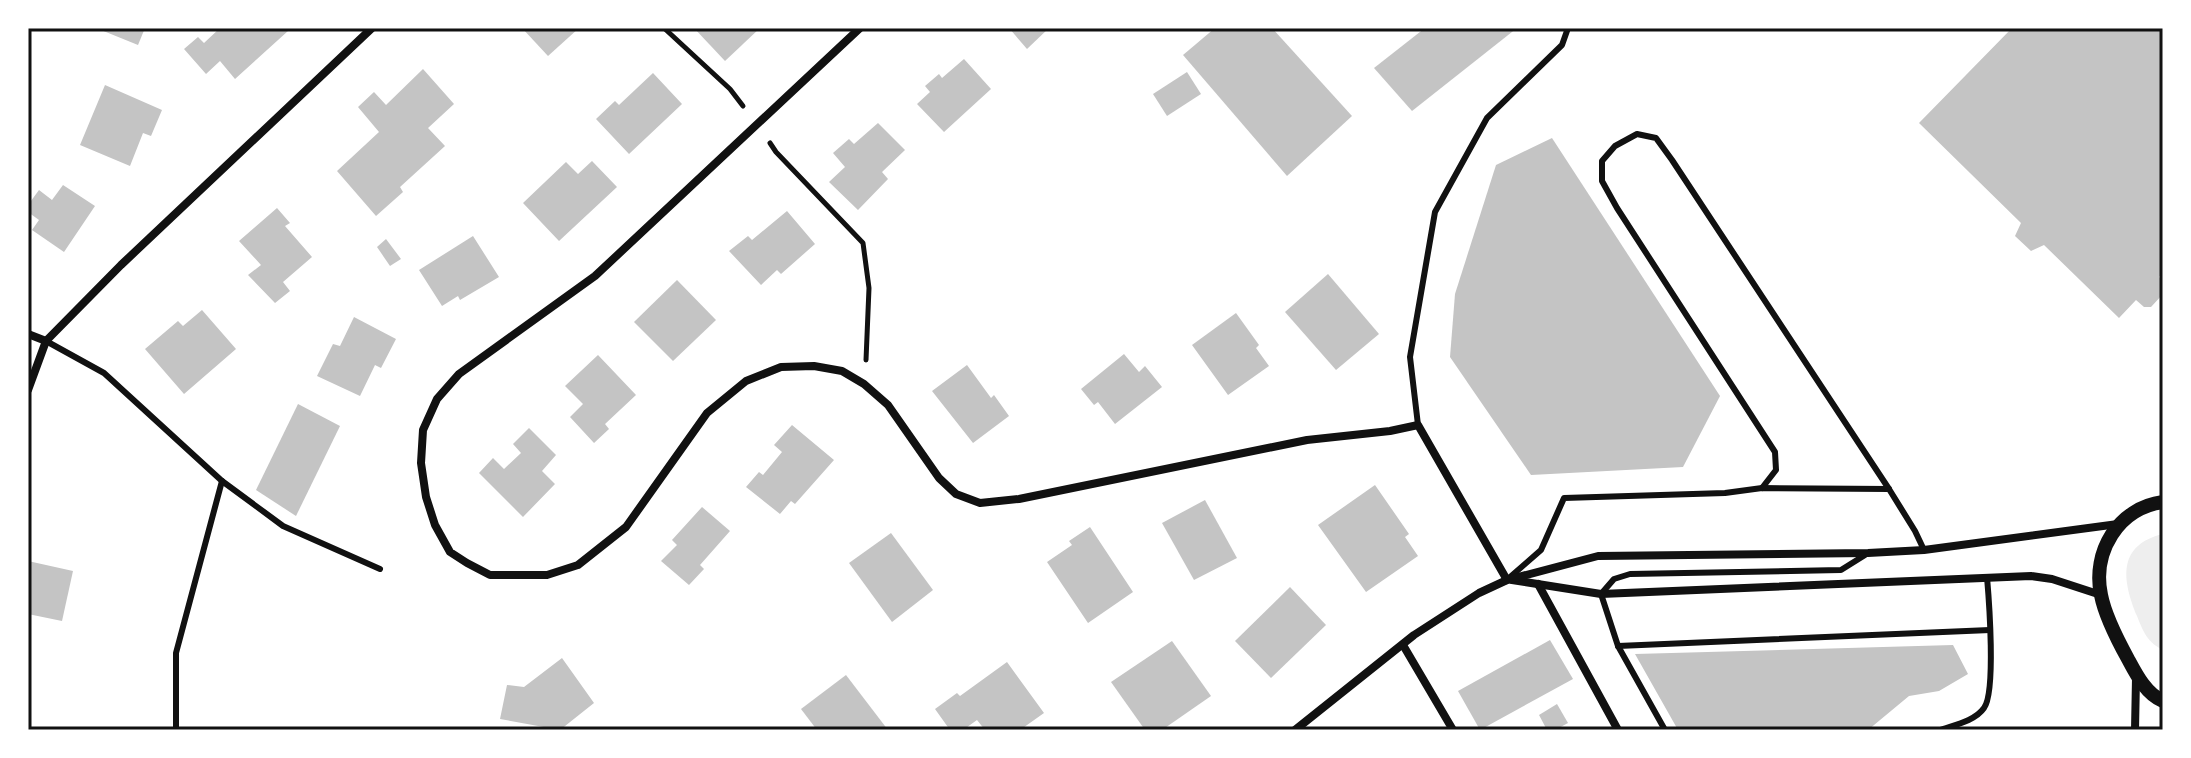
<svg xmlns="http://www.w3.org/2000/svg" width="2191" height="758" font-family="Mulish,sans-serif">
	<rect width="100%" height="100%" fill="#fff"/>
	<path fill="#eee" d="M 2163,534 L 2163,650 C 2147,642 2143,631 2137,616 C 2122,580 2117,545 2163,534 Z"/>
	<g fill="#c4c4c4">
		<polygon points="96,28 145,28 138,45"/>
		<polygon points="220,28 285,28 288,31 235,79 220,61 206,74 184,49 198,37 204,43"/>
		<polygon points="522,28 579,28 548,56"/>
		<polygon points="694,28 760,28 725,61"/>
		<polygon points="1009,28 1049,28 1027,49"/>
		<polygon points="1215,28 1272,28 1352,116 1287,176 1183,55"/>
		<polygon points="1425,28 1517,28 1412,111 1374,68"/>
		<polygon points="2012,28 2163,28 2163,273 2159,277 2163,280 2163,294 2151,307 2144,307 2136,300 2119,318 2044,245 2031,251 2015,236 2021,223 1919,123"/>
		<polygon points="964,59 991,89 944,132 917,104 930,92 925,86 939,74 942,78"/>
		<polygon points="423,69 454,104 428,128 445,146 400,187 403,192 376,216 337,171 379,132 358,107 374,92 386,105"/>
		<polygon points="1187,72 1201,94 1167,116 1153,94"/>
		<polygon points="653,73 682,104 629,154 596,119 615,101 619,105"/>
		<polygon points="105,85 162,110 151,136 143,133 130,166 80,145"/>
		<polygon points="878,123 905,150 882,172 888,179 858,210 829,182 845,167 833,153 849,139 854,144"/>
		<polygon points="1552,138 1720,396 1683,467 1531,475 1450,357 1455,294 1496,165"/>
		<polygon points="592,161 617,187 559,241 523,203 566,162 578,174"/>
		<polygon points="63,185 95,206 64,252 32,230 39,220 28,212 28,205 39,190 52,200"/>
		<polygon points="277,208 290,223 285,226 312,257 283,282 290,291 275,303 248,275 261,265 239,241"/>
		<polygon points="787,211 815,244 781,274 777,270 761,285 729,251 748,236 752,240"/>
		<polygon points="473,236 499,277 460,300 458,296 442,306 419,270"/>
		<polygon points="386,239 401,259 390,266 377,247"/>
		<polygon points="1328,274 1379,334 1336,370 1285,312"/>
		<polygon points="677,280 716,320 673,361 634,322"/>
		<polygon points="202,310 236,349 184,394 145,349 178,321 183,326"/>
		<polygon points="1236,313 1259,345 1256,348 1269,366 1228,395 1192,345"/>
		<polygon points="354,317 396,339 381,368 375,365 360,396 317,376 333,344 340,346"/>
		<polygon points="1124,354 1139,372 1145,366 1162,387 1115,424 1098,402 1094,405 1081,389"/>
		<polygon points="598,355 636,395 605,424 609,429 594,443 570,417 583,404 565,386"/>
		<polygon points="967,365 991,398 994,395 1009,416 973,443 932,391"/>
		<polygon points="298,404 340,426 296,516 256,490"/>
		<polygon points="792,425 834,460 795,504 791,501 780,514 746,487 759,472 763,475 782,452 774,445"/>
		<polygon points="529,428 556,455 542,471 555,484 523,517 479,473 493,458 504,469 521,453 513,444"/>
		<polygon points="1375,485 1409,534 1405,537 1418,556 1366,592 1318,525"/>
		<polygon points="1205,500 1237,558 1194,580 1162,523"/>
		<polygon points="702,507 730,531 700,565 704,569 689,585 661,561 677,545 672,540"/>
		<polygon points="1090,527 1133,592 1088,623 1047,562 1072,545 1069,541"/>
		<polygon points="891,533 933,590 892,622 849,563"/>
		<polygon points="28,561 73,571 62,621 28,614"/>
		<polygon points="1290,587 1326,625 1271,678 1235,641"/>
		<polygon points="1550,640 1573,679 1480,730 1458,691"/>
		<polygon points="1172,641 1211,696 1162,730 1145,730 1111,682"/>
		<polygon points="1953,645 1968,674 1939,691 1909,696 1868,730 1678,730 1635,654"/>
		<polygon points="562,658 594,703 560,730 500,719 507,685 524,687"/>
		<polygon points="1007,662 1044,713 1020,730 985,730 977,720 963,730 950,730 935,709 957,693 960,696"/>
		<polygon points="846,675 888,730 817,730 801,709"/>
		<polygon points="1557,704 1568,723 1555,730 1547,730 1539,715"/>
	</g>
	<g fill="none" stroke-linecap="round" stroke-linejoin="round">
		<g stroke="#111" stroke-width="5">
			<polyline points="664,28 730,89 743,106"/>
			<polyline points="770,143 776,152 863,243 869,288 866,360"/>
		</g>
		<g stroke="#111" stroke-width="6">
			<polyline points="46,341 104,373 222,481 283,526 380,569"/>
			<polyline points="1418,425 1410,357 1435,212 1487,118 1562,45 1568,28"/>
			<polyline points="1762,488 1776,470 1775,452 1617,208 1602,181 1602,161 1615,146 1637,134 1656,138 1672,160 1889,489 1915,531 1924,550"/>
			<polyline points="1509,578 1541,550 1564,498 1725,493 1762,488 1889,489"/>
			<polyline points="1618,646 1990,630"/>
			<polyline points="176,730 176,653 222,481"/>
			<polyline points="1665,730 1618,646 1601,594 1614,579 1630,574 1841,570 1865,555"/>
			<path d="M 1940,730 C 1954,725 1975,721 1984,708 C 1996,692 1989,600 1987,577"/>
		</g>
		<g stroke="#111" stroke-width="8">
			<polyline points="860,28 595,276 459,374 437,399 423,430 421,463 426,497 435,525 450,552 467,563 490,575 547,575 578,565 626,527 707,413 746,381 781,367 814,366 842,371 864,384 888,405 939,478 956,494 980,503 1019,499 1307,440 1390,431 1418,425 1507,580"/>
			<polyline points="28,334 46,341"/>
			<polyline points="28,390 46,341 121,265 372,28"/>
			<polyline points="1512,580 1601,594 2031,576 2052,579 2101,595"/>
			<polyline points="1538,584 1618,730"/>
			<polyline points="1403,645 1453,730"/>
			<polyline points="1295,730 1414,635 1479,593 1507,580 1598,556 1868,553 1924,550 2118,524"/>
			<polyline points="2135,730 2136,678"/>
		</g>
		<path stroke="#111" stroke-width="14" d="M 2163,502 C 2118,508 2092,552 2101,595 C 2105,616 2117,639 2128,659 C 2136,674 2146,694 2163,701"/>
	</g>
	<rect width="2191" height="758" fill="none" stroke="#ffffff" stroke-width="60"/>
	<rect x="30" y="30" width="2131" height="698" fill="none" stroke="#111" stroke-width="3"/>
</svg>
